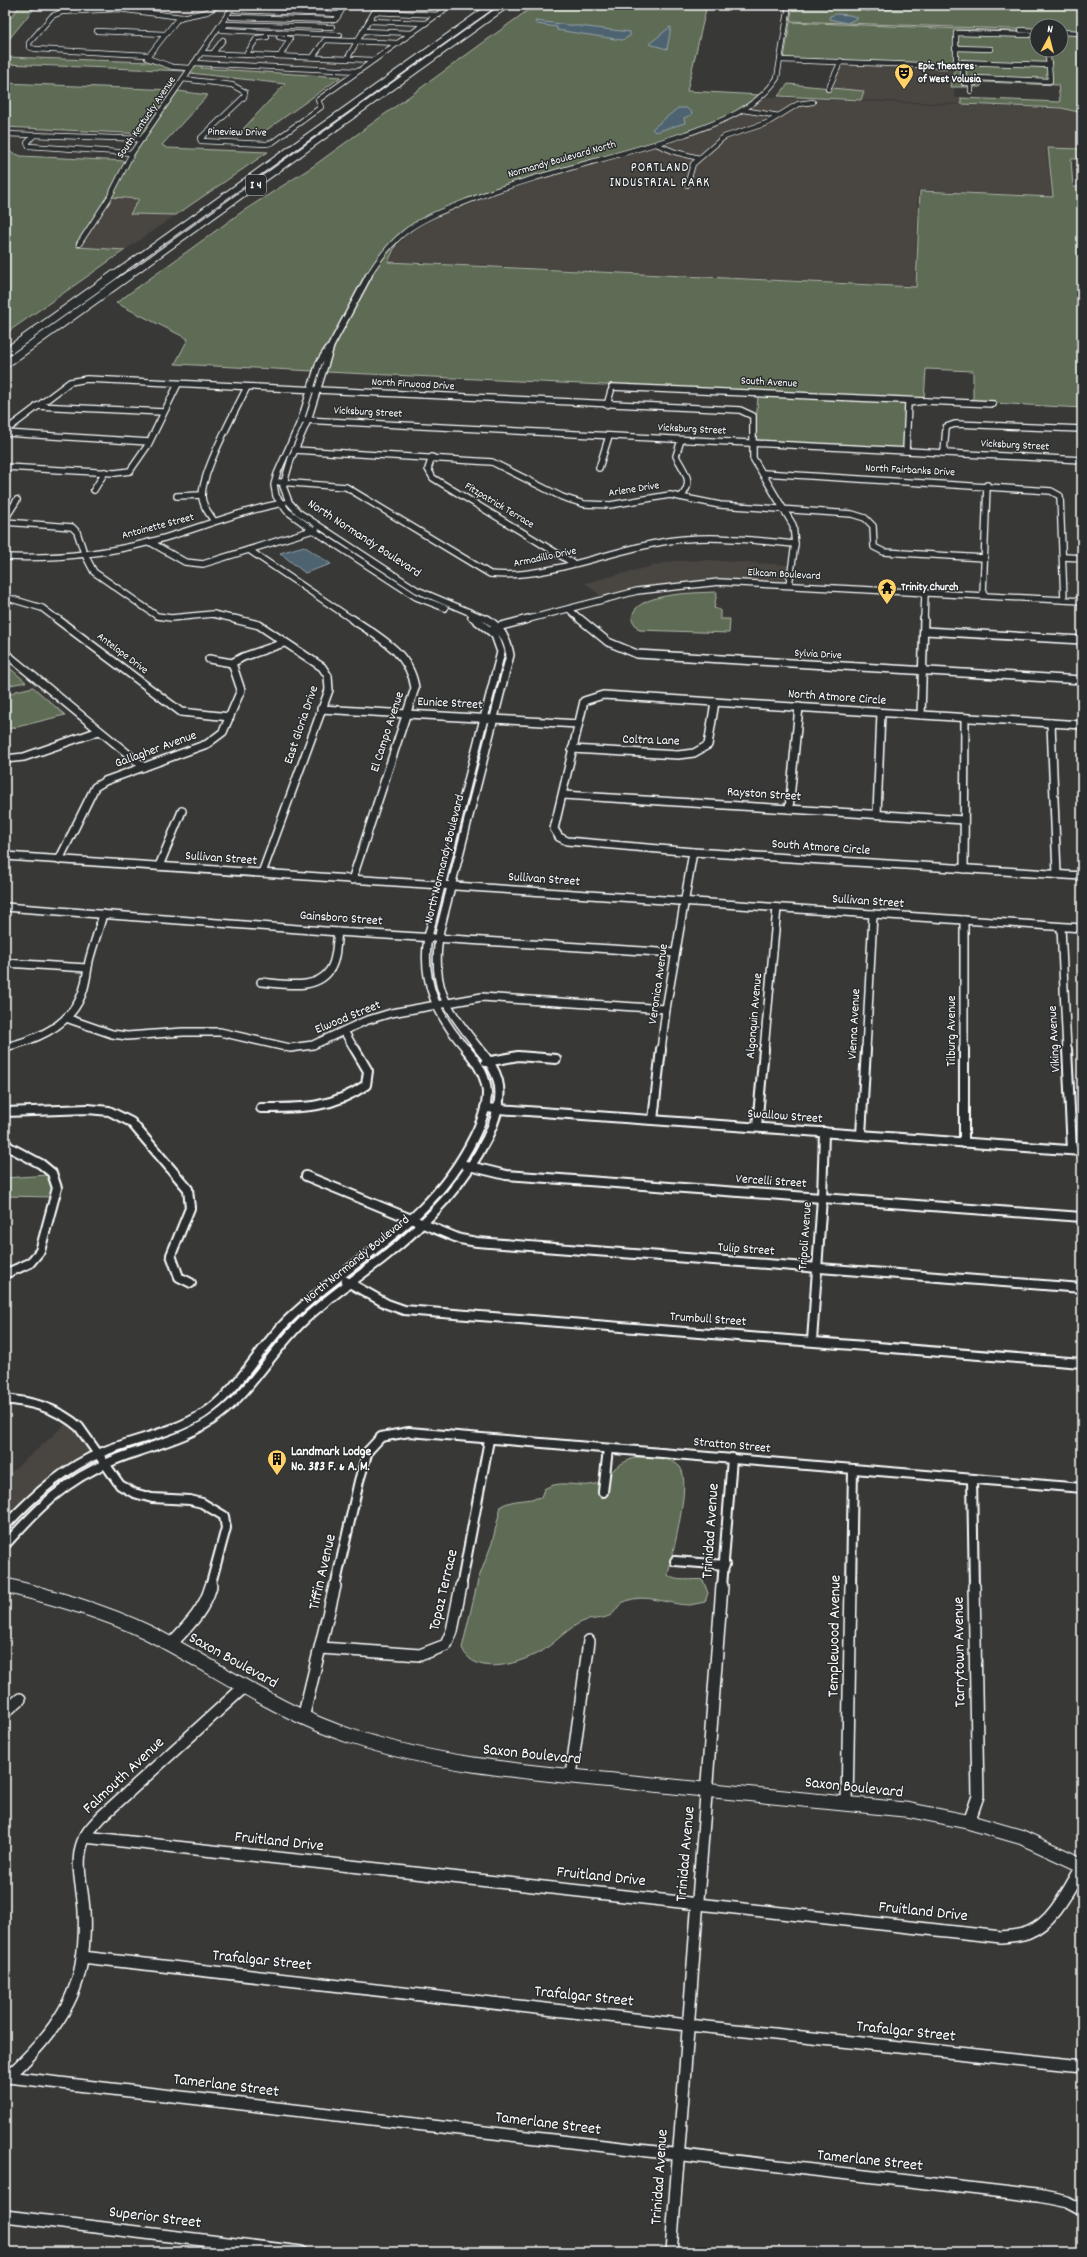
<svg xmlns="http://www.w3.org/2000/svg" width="1087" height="2257" font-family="Dekko,sans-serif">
	<rect width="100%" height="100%" fill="#383837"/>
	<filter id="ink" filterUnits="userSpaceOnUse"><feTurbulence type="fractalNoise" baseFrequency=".025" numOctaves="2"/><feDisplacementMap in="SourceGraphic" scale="8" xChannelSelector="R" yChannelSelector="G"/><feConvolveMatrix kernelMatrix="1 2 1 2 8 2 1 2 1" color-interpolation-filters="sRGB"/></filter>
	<g filter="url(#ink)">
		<g fill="#494541">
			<polygon points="842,62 951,67 946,65 949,64 956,67 951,87 954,87 955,98 961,98 961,104 861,100 864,91 830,89"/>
			<polygon points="765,97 1061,109 1082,114 1082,149 1046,148 1052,196 918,190 915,286 389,261 399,243 410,232 450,208 487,193 713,127 734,118"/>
			<polygon points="111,197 140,199 130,214 176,215 125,250 76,247"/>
			<polygon points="706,560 788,565 786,583 718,581 669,584 603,598 585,583 672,561"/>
			<polygon points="68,1422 92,1454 51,1477 20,1504 5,1521 5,1473 9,1474"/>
		</g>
		<g fill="#5f6c54" stroke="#afb6aa">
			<polygon points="21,5 37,5 5,44 5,24"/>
			<polygon points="535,5 707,5 687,91 761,95 737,113 659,142 481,193 422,219 378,257 364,278 330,345 316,363 313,371 175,364 188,339 116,303 243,211 312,167"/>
			<polygon points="793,5 857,5 860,6 859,10 868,11 936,5 1082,5 1082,32 1061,31 1061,26 1037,26 1037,30 790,21"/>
			<polygon points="790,22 1037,32 1037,50 1061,50 1061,32 1082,33 1082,113 1061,108 961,104 961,98 1060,102 1058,85 984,82 980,87 951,87 956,67 949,64 784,58"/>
			<polygon points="5,57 150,62 171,68 188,69 187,71 5,64"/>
			<polygon points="196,64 203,64 201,68 341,77 265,131 243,129 285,84 190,73"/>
			<polygon points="5,83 174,90 144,134 5,127"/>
			<polygon points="788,84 864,91 861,100 778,96"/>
			<polygon points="178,91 208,95 162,145 167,148 268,152 176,215 130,214 139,199 111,197 134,154"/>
			<polygon points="5,147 6,150 21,156 126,161 108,195 76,244 77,247 125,250 5,334"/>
			<path d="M 1048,148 L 1082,149 L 1082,159 L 1071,159 L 1073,187 L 1082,187 L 1082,408 L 973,402 L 973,371 L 926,369 L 924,400 L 326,372 C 341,323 369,267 407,233 L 397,243 L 388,262 L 916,287 L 920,191 L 1053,197 Z"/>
			<polygon points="758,394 910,401 907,448 755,440"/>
			<path d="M 717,592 L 714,608 L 720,610 L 720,619 L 730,619 L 729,633 L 639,630 L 632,620 C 630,592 697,593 717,592 Z"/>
			<polygon points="5,664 26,682 10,685 5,680"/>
			<polygon points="33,687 65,715 5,730 5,697 16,691"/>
			<polygon points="48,1175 53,1189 51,1197 5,1196 5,1178"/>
			<path d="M 636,1457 C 649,1458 671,1456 680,1467 C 692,1482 672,1554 668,1575 C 675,1583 693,1578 703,1580 L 708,1593 L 705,1602 C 700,1603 695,1604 690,1605 C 668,1605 645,1592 624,1602 C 618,1604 616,1612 611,1615 C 603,1620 590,1618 582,1622 C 568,1628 557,1641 545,1649 C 523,1663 475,1679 462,1648 L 478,1580 L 492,1543 L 501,1506 C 513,1499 527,1501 541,1497 L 544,1489 C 565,1477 582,1491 600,1482 L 598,1495 L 607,1495 C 610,1468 611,1468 636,1457 Z"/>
		</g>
		<g fill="#4d6370" stroke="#94a1a9">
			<polygon points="836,14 850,15 858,18 847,23 829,19 830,16"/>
			<polygon points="535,21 630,32 630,36 622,40 557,30 557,27 537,24"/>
			<polygon points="670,27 671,27 667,49 649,44"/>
			<polygon points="678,108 686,108 692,112 691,115 684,118 685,123 655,132 652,129"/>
			<polygon points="304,546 331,564 305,573 280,553"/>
		</g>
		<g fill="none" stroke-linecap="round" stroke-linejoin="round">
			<g stroke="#fff" stroke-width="6">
				<g id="minor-far4">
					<polyline points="310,5 345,6"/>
					<polyline points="235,10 339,14"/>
					<polyline points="231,17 335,20"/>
					<polyline points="337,18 345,5"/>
					<polyline points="369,21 426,23"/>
					<polyline points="226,24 222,30 340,35"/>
					<polyline points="226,24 332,27"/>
					<polyline points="1021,30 1037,31"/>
					<polyline points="97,31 165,34"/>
					<polyline points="363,31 412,33"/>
					<polyline points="1061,32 1082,33"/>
					<polyline points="1029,35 956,33 956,62 1049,65 1047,50"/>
					<polyline points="279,37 290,39 280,56"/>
					<polyline points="955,48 991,49"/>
					<polyline points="201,53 374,60"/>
					<polyline points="213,53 223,40"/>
					<polyline points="148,55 35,49 29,47 29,43 52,16 62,12 118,9 182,17"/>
					<polyline points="246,55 257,38 267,37"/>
					<polyline points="313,57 325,40 398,43"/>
					<polyline points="347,59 374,12 439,15"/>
					<polyline points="780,60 949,66"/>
					<polyline points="963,62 964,83 975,83 975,78 1050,81 1049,65"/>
					<polyline points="194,63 358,71"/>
					<polyline points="190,68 173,67 147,58 176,21 182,17 207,12 218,5"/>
					<polyline points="183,79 232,85 245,92 244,97 200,139 201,141 267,144 273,142 321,107 318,100 444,10 447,5"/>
					<polyline points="971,83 971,91"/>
					<polyline points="828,89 841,61"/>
					<polyline points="743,110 779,116"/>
					<polyline points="5,134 143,139"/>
					<polyline points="34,135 27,143 29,146 132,153"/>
					<polyline points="656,144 675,152 699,158"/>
					<polyline points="687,185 693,164 724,137 767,123 798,104 813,102"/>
					<polyline points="79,244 109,198 132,153 234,5"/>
					<path d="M 368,276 C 378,260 390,244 405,232 C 424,217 450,208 473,199 C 542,172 616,158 686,134 C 720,122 757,109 777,78 L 789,5"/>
				</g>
			</g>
			<g stroke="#fff" stroke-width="8">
				<g id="minor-far3">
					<polyline points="369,275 331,346 308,420 291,459 283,486 289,502 298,512 417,590 488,620"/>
					<polyline points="328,349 319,363 301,420 277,474 274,485 276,496 287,511 313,530 416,597 445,608"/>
					<polyline points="612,387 925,401"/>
					<polyline points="607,405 611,391"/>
					<polyline points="37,406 163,412"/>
					<polyline points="304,420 1082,460"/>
					<polyline points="5,431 70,382 87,379 740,410 753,416 753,458 793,525 795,544 789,585"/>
					<polyline points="5,433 149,442"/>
					<path d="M 681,440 L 676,456 C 684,472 695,481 681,497"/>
					<polyline points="295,450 492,462 562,497 584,504 610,505 670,495 720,505 852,514 865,518 873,526 874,547 884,552 984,558"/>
					<polyline points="906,451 908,403 925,401 993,404"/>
					<polyline points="944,453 946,427 955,424 1082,429"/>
					<polyline points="432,457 428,469 433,478 573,563"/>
					<polyline points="5,467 115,473 130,471 148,445 178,384"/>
					<polyline points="599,468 609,436"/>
					<polyline points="763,473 1051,491 1060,496 1064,600"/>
					<path d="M 279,482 L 346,487 L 490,574 C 543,580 609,551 662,542 C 706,534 751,540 795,544"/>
					<polyline points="94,490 105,472"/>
					<polyline points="177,496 202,495"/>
					<polyline points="5,519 17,500"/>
					<path d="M 214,521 C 209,514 202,505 202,496 C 202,471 235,412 247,387"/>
					<polyline points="5,522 72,527 77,532 84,553 94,572 157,616 171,618 213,614 239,620"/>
					<polyline points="150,542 185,562 203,564 316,529"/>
					<polyline points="249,550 353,620"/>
					<path d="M 5,557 C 54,559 103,554 150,542 C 195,530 238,511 284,503"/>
					<polyline points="1064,557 1082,558"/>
					<polyline points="983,595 987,485"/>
					<polyline points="5,597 42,608 58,620"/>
					<polyline points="569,609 581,620"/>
					<polyline points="471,617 477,620"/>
					<polyline points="525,620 637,591 719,582 1082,601"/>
					<polyline points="924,620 925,593"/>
				</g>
			</g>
			<g stroke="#fff" stroke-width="10">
				<g id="minor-far2">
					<polyline points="57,619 181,712 230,717"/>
					<polyline points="234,619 259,625 322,667 328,676 329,690 262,873"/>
					<path d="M 352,619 C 379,637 410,653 415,688 L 352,880"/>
					<polyline points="580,619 608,642 637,654 1082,680"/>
					<polyline points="494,628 528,619"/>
					<polyline points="925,631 1082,640"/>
					<polyline points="5,653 144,767"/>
					<polyline points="209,659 232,663"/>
					<polyline points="321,709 578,724"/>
					<polyline points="921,715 924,619"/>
					<polyline points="1051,723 1057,874"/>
					<polyline points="1082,725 603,695 584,701 554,829 559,837 567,841 693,852 1082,876"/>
					<polyline points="572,749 678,755 694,753 708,745 715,702"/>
					<polyline points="5,759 24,757 99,731"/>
					<polyline points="563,795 964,820"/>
					<polyline points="789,809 799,707"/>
					<polyline points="877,814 881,713"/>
					<polyline points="5,856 1082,928"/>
					<polyline points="59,860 95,787 105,781 207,744 223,732 241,690 232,663 243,657 284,643"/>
					<polyline points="159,866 182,811"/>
					<polyline points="964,869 965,718"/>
					<polyline points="5,907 338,932 675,953"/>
					<polyline points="964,920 964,1050"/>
					<polyline points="1061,927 1067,1050"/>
					<polyline points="5,963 87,968"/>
					<path d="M 261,982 C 284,984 320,992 332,966 C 337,956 336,943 338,932"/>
					<polyline points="66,1018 112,1034 127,1036 183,1032 220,1032 290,1048 313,1045 365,1021 391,1013 482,997 666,1009"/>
					<polyline points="344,1031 355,1050"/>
					<path d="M 5,1047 C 36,1040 70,1026 82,994 C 86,984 87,972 89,961 C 93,945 99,930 103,914"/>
					<path d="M 467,1050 C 437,1017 421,981 428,937 L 501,652 L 495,635 L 475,619"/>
					<path d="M 480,1050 C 446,1006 430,989 440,930 L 510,655 C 507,639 501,628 487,619"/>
					<polyline points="661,1050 666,1009 693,852"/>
					<polyline points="764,1050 777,908"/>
					<polyline points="866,1050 873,914"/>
				</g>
			</g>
			<g stroke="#fff" stroke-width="12">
				<g id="minor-far1">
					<polyline points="964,1049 964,1143"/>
					<polyline points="1067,1049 1072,1150"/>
					<polyline points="486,1062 518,1056 556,1059"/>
					<path d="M 261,1108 C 301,1108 331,1109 366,1085 L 368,1071 L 355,1049"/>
					<polyline points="485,1108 1082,1151"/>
					<polyline points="5,1112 88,1109 109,1111 131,1122 188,1189 190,1208 171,1255 179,1277 191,1283"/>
					<polyline points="653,1120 661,1049"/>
					<polyline points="757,1127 764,1049"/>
					<polyline points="861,1135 866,1049"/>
					<polyline points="5,1142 9,1147 41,1164 52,1173 57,1188 40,1251 30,1263 5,1274"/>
					<polyline points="465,1165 506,1175 1082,1217"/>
					<polyline points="306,1176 460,1239 477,1242 1082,1288"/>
					<polyline points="346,1281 387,1304 404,1310 1082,1363"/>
					<polyline points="812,1341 822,1198 824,1132"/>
					<path d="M 5,1399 C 33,1402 57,1408 79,1427 L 120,1485 L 134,1493 L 152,1498 L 190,1500 L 202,1503 L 224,1516 L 226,1528 L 210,1587"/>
					<polyline points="972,1479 974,1587"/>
					<polyline points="603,1492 608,1449"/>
					<path d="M 5,1526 C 34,1495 65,1467 105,1451 C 138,1438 173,1433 203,1414 C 239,1391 259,1347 290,1318 C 357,1254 430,1226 474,1137 C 492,1101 493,1080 466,1049"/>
					<path d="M 5,1545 C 38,1508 65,1480 112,1461 C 147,1446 186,1440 217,1416 C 252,1390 273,1349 304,1320 C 329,1297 357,1278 383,1258 C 425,1225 463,1186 487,1138 C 495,1121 503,1100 498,1081 C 495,1069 487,1058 479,1049"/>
					<polyline points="675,1561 725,1565"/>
					<polyline points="335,1587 359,1481 368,1451 381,1437 409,1432 1082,1488"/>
					<polyline points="461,1587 489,1440"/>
					<polyline points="722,1587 732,1458"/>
					<polyline points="851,1587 853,1469"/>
				</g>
			</g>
			<g stroke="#fff" stroke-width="14">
				<g id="minor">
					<path d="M 170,1645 C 188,1626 204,1611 211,1586"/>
					<polyline points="321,1648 420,1655 446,1645 452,1631 461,1586"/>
					<polyline points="5,1712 20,1699"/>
					<polyline points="303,1718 335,1586"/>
					<polyline points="571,1776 589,1641"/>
					<polyline points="847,1804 851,1586"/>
					<polyline points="969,1822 978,1796 974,1586"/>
					<path d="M 85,1837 L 1001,1937 C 1010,1936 1020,1936 1029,1932 C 1054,1922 1069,1888 1082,1867"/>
					<polyline points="82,1957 688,2025 1082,2066"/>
					<polyline points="8,2077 1038,2196 1067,2202 1082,2210"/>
					<path d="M 7,2078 C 40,2047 73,2011 81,1965 C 84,1948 85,1929 84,1911 C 83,1889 75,1865 82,1844 C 85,1833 94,1825 101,1817 L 244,1687"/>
					<polyline points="5,2216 301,2252"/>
					<polyline points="671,2252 722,1586"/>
				</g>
			</g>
			<g stroke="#fff" stroke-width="14">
				<polyline id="major-far1" points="5,1585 12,1587"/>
			</g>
			<g stroke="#fff" stroke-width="16">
				<path id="major" d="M 8,1586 C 56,1598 103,1611 147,1632 C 216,1667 278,1713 353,1737 C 439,1765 528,1772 618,1781 C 715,1790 812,1800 909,1810 L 969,1822 L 1021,1837 L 1082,1865"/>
			</g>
			<g stroke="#fff" stroke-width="8">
				<g id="highway-far1">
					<polyline points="113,276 493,5"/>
					<polyline points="128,276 506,5"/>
				</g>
			</g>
			<g stroke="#fff" stroke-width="10">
				<g id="highway">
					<polyline points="5,353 114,275"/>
					<polyline points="5,364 129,275"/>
				</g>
			</g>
			<use href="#minor-far4" stroke="#2a2d2e" stroke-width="4.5"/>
			<use href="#minor-far3" stroke="#2a2d2e" stroke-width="5.5"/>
			<use href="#minor-far2" stroke="#2a2d2e" stroke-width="7"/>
			<use href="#minor-far1" stroke="#2a2d2e" stroke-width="8"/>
			<use href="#minor" stroke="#2a2d2e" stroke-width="11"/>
			<use href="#major-far1" stroke="#2a2d2e" stroke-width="11"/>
			<use href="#major" stroke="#2a2d2e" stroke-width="14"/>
			<use href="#highway-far1" stroke="#2a2d2e" stroke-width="6"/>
			<use href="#highway" stroke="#2a2d2e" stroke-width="8"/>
		</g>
	</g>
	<defs>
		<g id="theatre-pin" transform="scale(1)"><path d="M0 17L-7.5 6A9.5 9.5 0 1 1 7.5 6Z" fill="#ffd166" stroke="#2a2d2e"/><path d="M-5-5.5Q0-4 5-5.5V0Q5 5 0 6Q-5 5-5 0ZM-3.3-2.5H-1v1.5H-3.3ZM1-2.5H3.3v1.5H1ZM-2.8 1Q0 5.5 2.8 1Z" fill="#111"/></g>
		<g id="temple-pin" transform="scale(1)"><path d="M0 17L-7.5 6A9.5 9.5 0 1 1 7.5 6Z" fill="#ffd166" stroke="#2a2d2e"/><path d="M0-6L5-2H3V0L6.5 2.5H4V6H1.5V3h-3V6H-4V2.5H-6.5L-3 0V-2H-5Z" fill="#111"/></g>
		<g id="building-pin" transform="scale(1)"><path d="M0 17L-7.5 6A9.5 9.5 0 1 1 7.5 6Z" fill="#ffd166" stroke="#2a2d2e"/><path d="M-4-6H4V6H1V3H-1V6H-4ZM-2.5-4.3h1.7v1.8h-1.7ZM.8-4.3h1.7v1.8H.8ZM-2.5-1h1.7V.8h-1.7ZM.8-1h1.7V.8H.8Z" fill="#111"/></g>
	</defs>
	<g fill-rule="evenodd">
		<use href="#theatre-pin" x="904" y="73"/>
		<use href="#temple-pin" x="887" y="588"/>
		<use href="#building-pin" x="277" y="1459"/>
	</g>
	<g text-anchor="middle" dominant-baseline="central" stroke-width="3" stroke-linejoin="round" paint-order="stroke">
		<g font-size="11" font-weight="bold" fill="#fff" stroke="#2a2d2e" text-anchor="start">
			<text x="918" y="67">Epic Theatres<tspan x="918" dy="13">of West Volusia</tspan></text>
			<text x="901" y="588">Trinity Church</text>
		</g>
		<g font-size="11" fill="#fff" stroke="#2a2d2e">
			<text transform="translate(147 118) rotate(-56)">South Kentucky Avenue</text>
			<text transform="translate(237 133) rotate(1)">Pineview Drive</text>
			<text transform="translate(562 160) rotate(-16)">Normandy Boulevard North</text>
			<text transform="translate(769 383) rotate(3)">South Avenue</text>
			<text transform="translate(413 385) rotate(3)">North Firwood Drive</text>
			<text transform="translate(368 413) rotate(3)">Vicksburg Street</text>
			<text transform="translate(692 430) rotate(3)">Vicksburg Street</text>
			<text transform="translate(1015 446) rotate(3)">Vicksburg Street</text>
			<text transform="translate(910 471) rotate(3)">North Fairbanks Drive</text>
			<text transform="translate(634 490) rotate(-9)">Arlene Drive</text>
			<text transform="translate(499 506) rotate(31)">Fitzpatrick Terrace</text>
			<text transform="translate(158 527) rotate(-15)">Antoinette Street</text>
			<text transform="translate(545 558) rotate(-12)">Armadillo Drive</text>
			<text transform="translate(784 575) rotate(3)">Elkcam Boulevard</text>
			<text transform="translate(122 654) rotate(37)">Antelope Drive</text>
			<text transform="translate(818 655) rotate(3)">Sylvia Drive</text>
		</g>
		<rect fill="#2a2d2e" stroke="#bfc0c0" stroke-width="1" x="246" y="175" width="20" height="20" rx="3"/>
		<g font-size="12" font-weight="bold" fill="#fff">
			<text x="256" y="185">I 4</text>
		</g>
		<g font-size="13" letter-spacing="1" fill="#fff" stroke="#2a2d2e">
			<text x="660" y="168">PORTLAND<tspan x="660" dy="15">INDUSTRIAL PARK</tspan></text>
		</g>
		<g font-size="13" fill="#fff" stroke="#2a2d2e">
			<text transform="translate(364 539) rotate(33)">North Normandy Boulevard</text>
			<text transform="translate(837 698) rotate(4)">North Atmore Circle</text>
			<text transform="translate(450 704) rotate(3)">Eunice Street</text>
			<text transform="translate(302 725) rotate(-71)">East Gloria Drive</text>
			<text transform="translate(388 732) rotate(-72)">El Campo Avenue</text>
			<text transform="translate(651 741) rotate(2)">Coltra Lane</text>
			<text transform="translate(156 750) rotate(-20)">Gallagher Avenue</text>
			<text transform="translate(764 795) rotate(4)">Rayston Street</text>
			<text transform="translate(821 848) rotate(4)">South Atmore Circle</text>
			<text transform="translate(221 859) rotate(4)">Sullivan Street</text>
			<text transform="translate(445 859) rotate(-76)">North Normandy Boulevard</text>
			<text transform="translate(544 880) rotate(4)">Sullivan Street</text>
			<text transform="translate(868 902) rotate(4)">Sullivan Street</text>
			<text transform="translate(341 919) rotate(4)">Gainsboro Street</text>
			<text transform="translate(659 984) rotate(-82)">Veronica Avenue</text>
			<text transform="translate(755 1016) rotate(-85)">Algonquin Avenue</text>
			<text transform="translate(348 1018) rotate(-22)">Elwood Street</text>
			<text transform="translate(855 1024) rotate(-87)">Vienna Avenue</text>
			<text transform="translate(952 1031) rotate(-90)">Tilburg Avenue</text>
			<text transform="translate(1055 1039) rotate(-93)">Viking Avenue</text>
			<text transform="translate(785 1117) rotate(4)">Swallow Street</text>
			<text transform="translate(771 1182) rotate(4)">Vercelli Street</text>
			<text transform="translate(806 1236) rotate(-86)">Tripoli Avenue</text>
			<text transform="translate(746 1250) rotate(4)">Tulip Street</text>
			<text transform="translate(357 1260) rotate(-39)">North Normandy Boulevard</text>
			<text transform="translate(708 1320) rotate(4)">Trumbull Street</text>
			<text transform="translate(732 1446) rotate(5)">Stratton Street</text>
		</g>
		<g font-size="13" font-weight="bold" fill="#fff" stroke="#2a2d2e" text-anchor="start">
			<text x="291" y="1452">Landmark Lodge<tspan x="291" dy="15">No. 383 F. &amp; A. M.</tspan></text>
		</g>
		<g font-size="16" fill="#fff" stroke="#2a2d2e">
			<text transform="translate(711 1531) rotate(-86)">Trinidad Avenue</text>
			<text transform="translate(323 1572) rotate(-77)">Tiffin Avenue</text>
			<text transform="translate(444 1590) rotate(-77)">Topaz Terrace</text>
			<text transform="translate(835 1636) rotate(-89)">Templewood Avenue</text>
			<text transform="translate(960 1652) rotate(-91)">Tarrytown Avenue</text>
			<text transform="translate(233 1661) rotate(29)">Saxon Boulevard</text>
			<text transform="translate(532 1755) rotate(6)">Saxon Boulevard</text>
			<text transform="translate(124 1776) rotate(-43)">Falmouth Avenue</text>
			<text transform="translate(854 1788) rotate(6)">Saxon Boulevard</text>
			<text transform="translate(279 1842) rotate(6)">Fruitland Drive</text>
			<text transform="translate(686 1854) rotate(-85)">Trinidad Avenue</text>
			<text transform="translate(601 1877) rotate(6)">Fruitland Drive</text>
			<text transform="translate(923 1912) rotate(6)">Fruitland Drive</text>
			<text transform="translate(262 1961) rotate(6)">Trafalgar Street</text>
			<text transform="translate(584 1997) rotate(6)">Trafalgar Street</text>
			<text transform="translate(906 2032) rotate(6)">Trafalgar Street</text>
			<text transform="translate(226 2086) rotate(7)">Tamerlane Street</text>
			<text transform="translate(548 2124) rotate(7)">Tamerlane Street</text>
			<text transform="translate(870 2161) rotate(6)">Tamerlane Street</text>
			<text transform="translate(660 2177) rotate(-86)">Trinidad Avenue</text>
			<text transform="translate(155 2218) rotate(7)">Superior Street</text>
		</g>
	</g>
	<rect width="1087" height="2257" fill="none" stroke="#2a2d2e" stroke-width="20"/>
	<rect x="10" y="10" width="1067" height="2237" fill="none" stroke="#fff" stroke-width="1.5" filter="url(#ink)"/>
	<g transform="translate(1049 38) rotate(7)"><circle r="19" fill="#2a2d2e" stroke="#7f8182"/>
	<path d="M0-3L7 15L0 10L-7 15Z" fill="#ffd166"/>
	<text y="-6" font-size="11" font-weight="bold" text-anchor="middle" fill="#ffffff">N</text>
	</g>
</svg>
